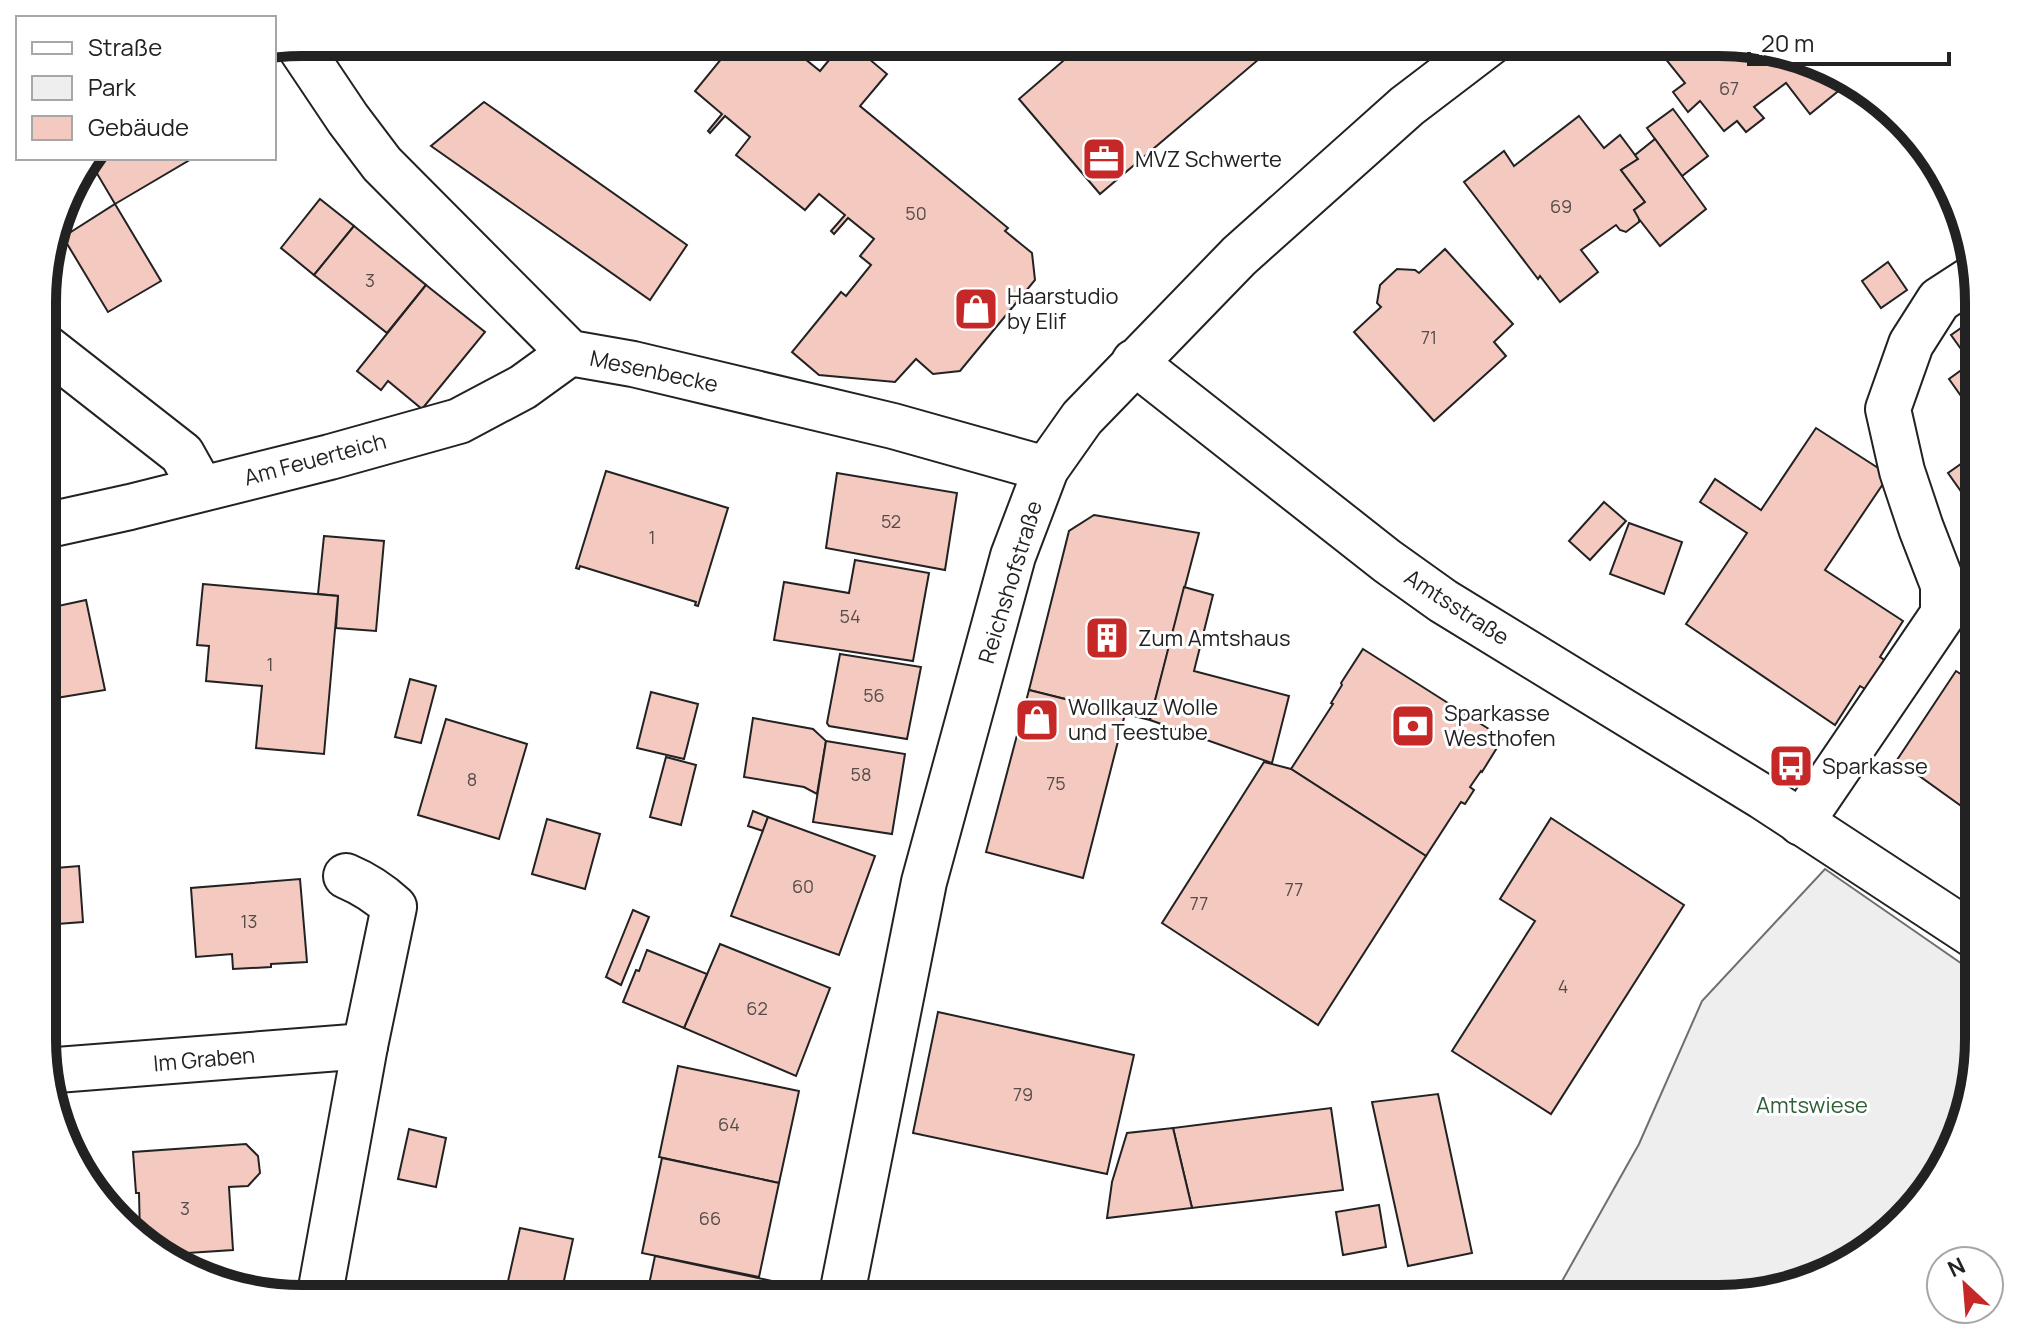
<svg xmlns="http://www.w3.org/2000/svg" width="2021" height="1341" font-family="Manrope,sans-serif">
	<rect width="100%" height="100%" fill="#fff"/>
	<polygon fill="#eee" stroke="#6f6f6f" stroke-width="2" points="1825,869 1978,975 1978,1056 1935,1184 1849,1264 1736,1298 1552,1299 1639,1144 1702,1001"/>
	<g fill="#f3c9c0" stroke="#222" stroke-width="2">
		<polygon points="735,42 784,42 820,71 844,42 849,42 887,74 860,106 1008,228 1005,231 1032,253 1035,280 960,371 933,374 916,359 895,382 819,375 792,352 841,292 846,296 871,265 860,256 874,239 848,218 834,234 831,231 845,215 819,194 805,210 736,155 750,137 725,116 710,133 708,131 722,114 695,91"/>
		<polygon points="1085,42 1279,42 1100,194 1019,99"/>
		<polygon points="1672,42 1720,42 1802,56 1852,80 1810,114 1786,83 1754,107 1764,118 1746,132 1737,121 1724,131 1700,101 1688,112 1673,92 1685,83 1660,52"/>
		<polygon points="484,102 687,245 650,300 431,146"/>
		<polygon points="1673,109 1708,156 1682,176 1647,128"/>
		<polygon points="1579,116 1604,148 1620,135 1638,159 1621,170 1645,202 1634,210 1639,216 1639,222 1626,232 1620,230 1616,225 1581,250 1598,272 1560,302 1540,276 1538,279 1464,182 1504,151 1514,166"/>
		<polygon points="1655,139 1706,209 1660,246 1639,219 1634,210 1645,202 1621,170 1638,159 1635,155"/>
		<polygon points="91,158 193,158 115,204 89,160"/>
		<polygon points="320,199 354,226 314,275 281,248"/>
		<polygon points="115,204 161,281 108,312 63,237"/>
		<polygon points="354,226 426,285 387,333 314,275"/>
		<polygon points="1445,249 1513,324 1494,342 1506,356 1434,421 1354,332 1381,307 1377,303 1380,285 1397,269 1415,270 1419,273"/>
		<polygon points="1888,262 1907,290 1881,308 1862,281"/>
		<polygon points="426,285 485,332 422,409 388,381 381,390 357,371"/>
		<polygon points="1974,319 1978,325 1978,420 1949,379 1971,363 1951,335"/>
		<polygon points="1816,428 1889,475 1825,570 1903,621 1880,657 1889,663 1870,692 1860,686 1835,725 1686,624 1747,533 1700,502 1715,479 1761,510"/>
		<polygon points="1978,452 1978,487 1965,497 1948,473"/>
		<polygon points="606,471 728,508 698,606 695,605 696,602 580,566 579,569 576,568"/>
		<polygon points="837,473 957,493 945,570 826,548"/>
		<polygon points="1978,487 1978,516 1965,497"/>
		<polygon points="1604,502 1626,521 1590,560 1569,541"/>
		<polygon points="1094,515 1199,533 1150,720 1029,690 1069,531"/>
		<polygon points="1629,523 1682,542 1664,594 1610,574"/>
		<polygon points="324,536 384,541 376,631 336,628 338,596 318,594"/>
		<polygon points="855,560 929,573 913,661 774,640 784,582 849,593"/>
		<polygon points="203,584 338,596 324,754 256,748 262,686 206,681 209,646 197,645"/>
		<polygon points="1184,587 1213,595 1194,671 1289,696 1272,763 1150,720"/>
		<polygon points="86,600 105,690 44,700 44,609"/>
		<polygon points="1363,649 1503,738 1482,772 1481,771 1470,787 1474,790 1465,804 1461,802 1426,856 1291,769 1333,704 1331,703 1342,685 1341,683"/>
		<polygon points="840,654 921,667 907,739 829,726 827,723"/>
		<polygon points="1956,671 1978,685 1978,818 1897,760"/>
		<polygon points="410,679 436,686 421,743 395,737"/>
		<polygon points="1029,690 1125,714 1083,878 986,852"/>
		<polygon points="651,692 698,704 684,759 637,748"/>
		<polygon points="753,718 813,729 826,741 817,794 804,787 744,777"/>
		<polygon points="446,719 527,744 499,839 418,815"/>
		<polygon points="826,741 905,754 892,834 813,822"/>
		<polygon points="666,757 696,765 681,825 650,817"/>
		<polygon points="1264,762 1291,769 1426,856 1318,1025 1162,923"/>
		<polygon points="753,811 768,817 763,831 748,826"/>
		<polygon points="768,817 875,856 839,955 731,916"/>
		<polygon points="1551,818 1684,905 1551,1114 1452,1051 1535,921 1500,899"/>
		<polygon points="547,819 600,834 585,889 532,874"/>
		<polygon points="79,866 83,922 44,925 44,869"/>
		<polygon points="300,879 307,962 271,964 271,967 233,969 232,954 196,957 191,888"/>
		<polygon points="633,910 649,917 621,985 606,977"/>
		<polygon points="720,944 830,988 796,1076 684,1028"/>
		<polygon points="647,950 707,974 684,1028 623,1002 636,970 639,971"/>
		<polygon points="938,1012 1134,1055 1107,1174 913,1133"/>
		<polygon points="678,1066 799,1091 779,1183 659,1157"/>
		<polygon points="1438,1094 1472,1253 1408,1266 1372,1102"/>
		<polygon points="1331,1108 1343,1190 1192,1208 1173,1128"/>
		<polygon points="1173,1128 1192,1208 1107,1218 1112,1182 1127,1133"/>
		<polygon points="409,1129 446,1138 436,1187 398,1179"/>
		<polygon points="246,1144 258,1156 260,1173 248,1186 229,1187 233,1250 157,1255 140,1236 139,1193 136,1193 133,1152"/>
		<polygon points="662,1158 779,1183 759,1277 642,1253"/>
		<polygon points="1379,1205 1386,1247 1343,1255 1336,1212"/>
		<polygon points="520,1228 573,1239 560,1299 504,1299"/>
		<polygon points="655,1256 772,1281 768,1299 646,1299"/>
		<polygon points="1337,1288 1339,1299 1290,1299"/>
	</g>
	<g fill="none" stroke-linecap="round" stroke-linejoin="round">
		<g stroke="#222" stroke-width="48">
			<g id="minor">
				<polyline points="297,43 348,119 382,164 570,353 633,364 893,426 1046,469"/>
				<polyline points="44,346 182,454 201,488"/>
				<polyline points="1134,362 1387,561 1443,601 1763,797 1978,938"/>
				<polyline points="44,526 130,507 330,457 459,421 523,387 570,353"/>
				<polyline points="1801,823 1943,614 1943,585 1921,528 1902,471 1888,409 1911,344 1939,300 1976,276"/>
				<polyline points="44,1071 365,1046"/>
				<path d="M 319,1299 L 365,1046 L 394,907 C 379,893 365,884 346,876"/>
				<polyline points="841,1299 924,882 1013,556 1046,469 1082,418 1239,256 1407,106 1491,42"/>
			</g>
		</g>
		<use href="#minor" stroke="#fff" stroke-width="44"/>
	</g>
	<defs>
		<g id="office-square" transform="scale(2.3)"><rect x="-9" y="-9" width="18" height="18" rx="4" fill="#c62828" stroke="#fff"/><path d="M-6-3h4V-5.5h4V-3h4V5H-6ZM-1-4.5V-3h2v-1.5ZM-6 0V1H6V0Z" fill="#fff"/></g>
		<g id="shop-square" transform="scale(2.3)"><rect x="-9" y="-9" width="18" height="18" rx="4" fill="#c62828" stroke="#fff"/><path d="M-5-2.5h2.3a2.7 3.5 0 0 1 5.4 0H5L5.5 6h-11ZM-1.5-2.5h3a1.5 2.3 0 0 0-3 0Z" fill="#fff"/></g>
		<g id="building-square" transform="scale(2.3)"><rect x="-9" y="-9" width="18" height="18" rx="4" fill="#c62828" stroke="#fff"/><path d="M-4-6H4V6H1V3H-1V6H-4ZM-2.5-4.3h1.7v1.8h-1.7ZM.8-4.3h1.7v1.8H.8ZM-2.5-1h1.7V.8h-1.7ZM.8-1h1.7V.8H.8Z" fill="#fff"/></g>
		<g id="bank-square" transform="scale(2.3)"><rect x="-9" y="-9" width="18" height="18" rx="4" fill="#c62828" stroke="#fff"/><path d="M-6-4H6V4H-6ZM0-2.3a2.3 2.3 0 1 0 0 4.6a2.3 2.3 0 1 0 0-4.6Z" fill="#fff"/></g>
		<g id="bus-square" transform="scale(2.3)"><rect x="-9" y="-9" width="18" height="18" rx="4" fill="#c62828" stroke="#fff"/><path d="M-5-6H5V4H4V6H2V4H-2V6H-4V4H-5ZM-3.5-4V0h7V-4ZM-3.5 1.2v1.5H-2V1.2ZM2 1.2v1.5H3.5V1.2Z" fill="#fff"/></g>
	</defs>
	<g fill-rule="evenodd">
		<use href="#office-square" x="1104" y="159"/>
		<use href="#shop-square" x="976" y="309"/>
		<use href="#building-square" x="1107" y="638"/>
		<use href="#shop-square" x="1037" y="720"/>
		<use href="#bank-square" x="1413" y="726"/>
		<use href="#bus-square" x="1791" y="766"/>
	</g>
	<g text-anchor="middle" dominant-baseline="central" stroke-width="6" stroke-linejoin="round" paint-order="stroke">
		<g font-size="18" fill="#564c4a">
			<text x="1729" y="88">67</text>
			<text x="1561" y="206">69</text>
			<text x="916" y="213">50</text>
			<text x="370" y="280">3</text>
			<text x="1429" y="337">71</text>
			<text x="891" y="521">52</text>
			<text x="652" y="537">1</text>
			<text x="850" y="616">54</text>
			<text x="270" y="664">1</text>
			<text x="874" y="695">56</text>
			<text x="861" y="774">58</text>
			<text x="472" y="779">8</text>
			<text x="1056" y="783">75</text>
			<text x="803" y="886">60</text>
			<text x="1294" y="889">77</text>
			<text x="1199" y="903">77</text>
			<text x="249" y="921">13</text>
			<text x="1563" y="986">4</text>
			<text x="757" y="1008">62</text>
			<text x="1023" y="1094">79</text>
			<text x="729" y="1124">64</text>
			<text x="185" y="1208">3</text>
			<text x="710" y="1218">66</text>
		</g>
		<g font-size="22" fill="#222" stroke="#fff" text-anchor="start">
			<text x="1135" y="159">MVZ Schwerte</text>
			<text x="1007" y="296">Haarstudio<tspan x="1007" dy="25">by Elif</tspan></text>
			<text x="1138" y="638">Zum Amtshaus</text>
			<text x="1068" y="707">Wollkauz Wolle<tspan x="1068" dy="25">und Teestube</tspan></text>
			<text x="1444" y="713">Sparkasse<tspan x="1444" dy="25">Westhofen</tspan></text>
			<text x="1822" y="766">Sparkasse</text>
		</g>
		<g font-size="22" fill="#222" stroke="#fff">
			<text transform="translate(654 371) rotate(12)">Mesenbecke</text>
			<text transform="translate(315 459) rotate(-15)">Am Feuerteich</text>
			<text transform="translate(1010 582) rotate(-73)">Reichshofstraße</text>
			<text transform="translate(1457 607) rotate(33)">Amtsstraße</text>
			<text transform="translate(204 1059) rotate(-5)">Im Graben</text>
		</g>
		<g font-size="22" fill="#2f5e38" stroke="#fff">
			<text x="1812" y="1105">Amtswiese</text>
		</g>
	</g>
	<path d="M0 0H2021V1341H0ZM302 56H1719A246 246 0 0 1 1965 302V1039A246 246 0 0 1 1719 1285H302A246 246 0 0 1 56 1039V302A246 246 0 0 1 302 56Z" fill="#fff" fill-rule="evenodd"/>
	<path fill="none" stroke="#222" stroke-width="10" d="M302 56H1719A246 246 0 0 1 1965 302V1039A246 246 0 0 1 1719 1285H302A246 246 0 0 1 56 1039V302A246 246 0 0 1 302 56Z"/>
	<rect x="16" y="16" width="260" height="144" fill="#ffffff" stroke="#a7a7a7" stroke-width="2"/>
	<rect x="32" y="42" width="40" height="12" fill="#ffffff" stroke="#a7a7a7" stroke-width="2"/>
	<text x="88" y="56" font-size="24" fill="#222222">Straße</text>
	<rect x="32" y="76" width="40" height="24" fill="#eeeeee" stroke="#a7a7a7" stroke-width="2"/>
	<text x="88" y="96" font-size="24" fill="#222222">Park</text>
	<rect x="32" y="116" width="40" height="24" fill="#f3c9c0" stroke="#a7a7a7" stroke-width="2"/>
	<text x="88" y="136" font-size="24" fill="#222222">Gebäude</text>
	<g transform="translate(1965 1285) rotate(334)"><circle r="38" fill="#ffffff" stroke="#a7a7a7" stroke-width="2"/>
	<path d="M0-6L14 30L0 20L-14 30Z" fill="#c62828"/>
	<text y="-12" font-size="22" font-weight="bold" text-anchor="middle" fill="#222222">N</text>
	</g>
	<path d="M1749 52v12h200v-12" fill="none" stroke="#222222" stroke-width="4"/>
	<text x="1761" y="52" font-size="24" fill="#222222" stroke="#ffffff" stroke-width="6" paint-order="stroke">20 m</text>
</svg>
